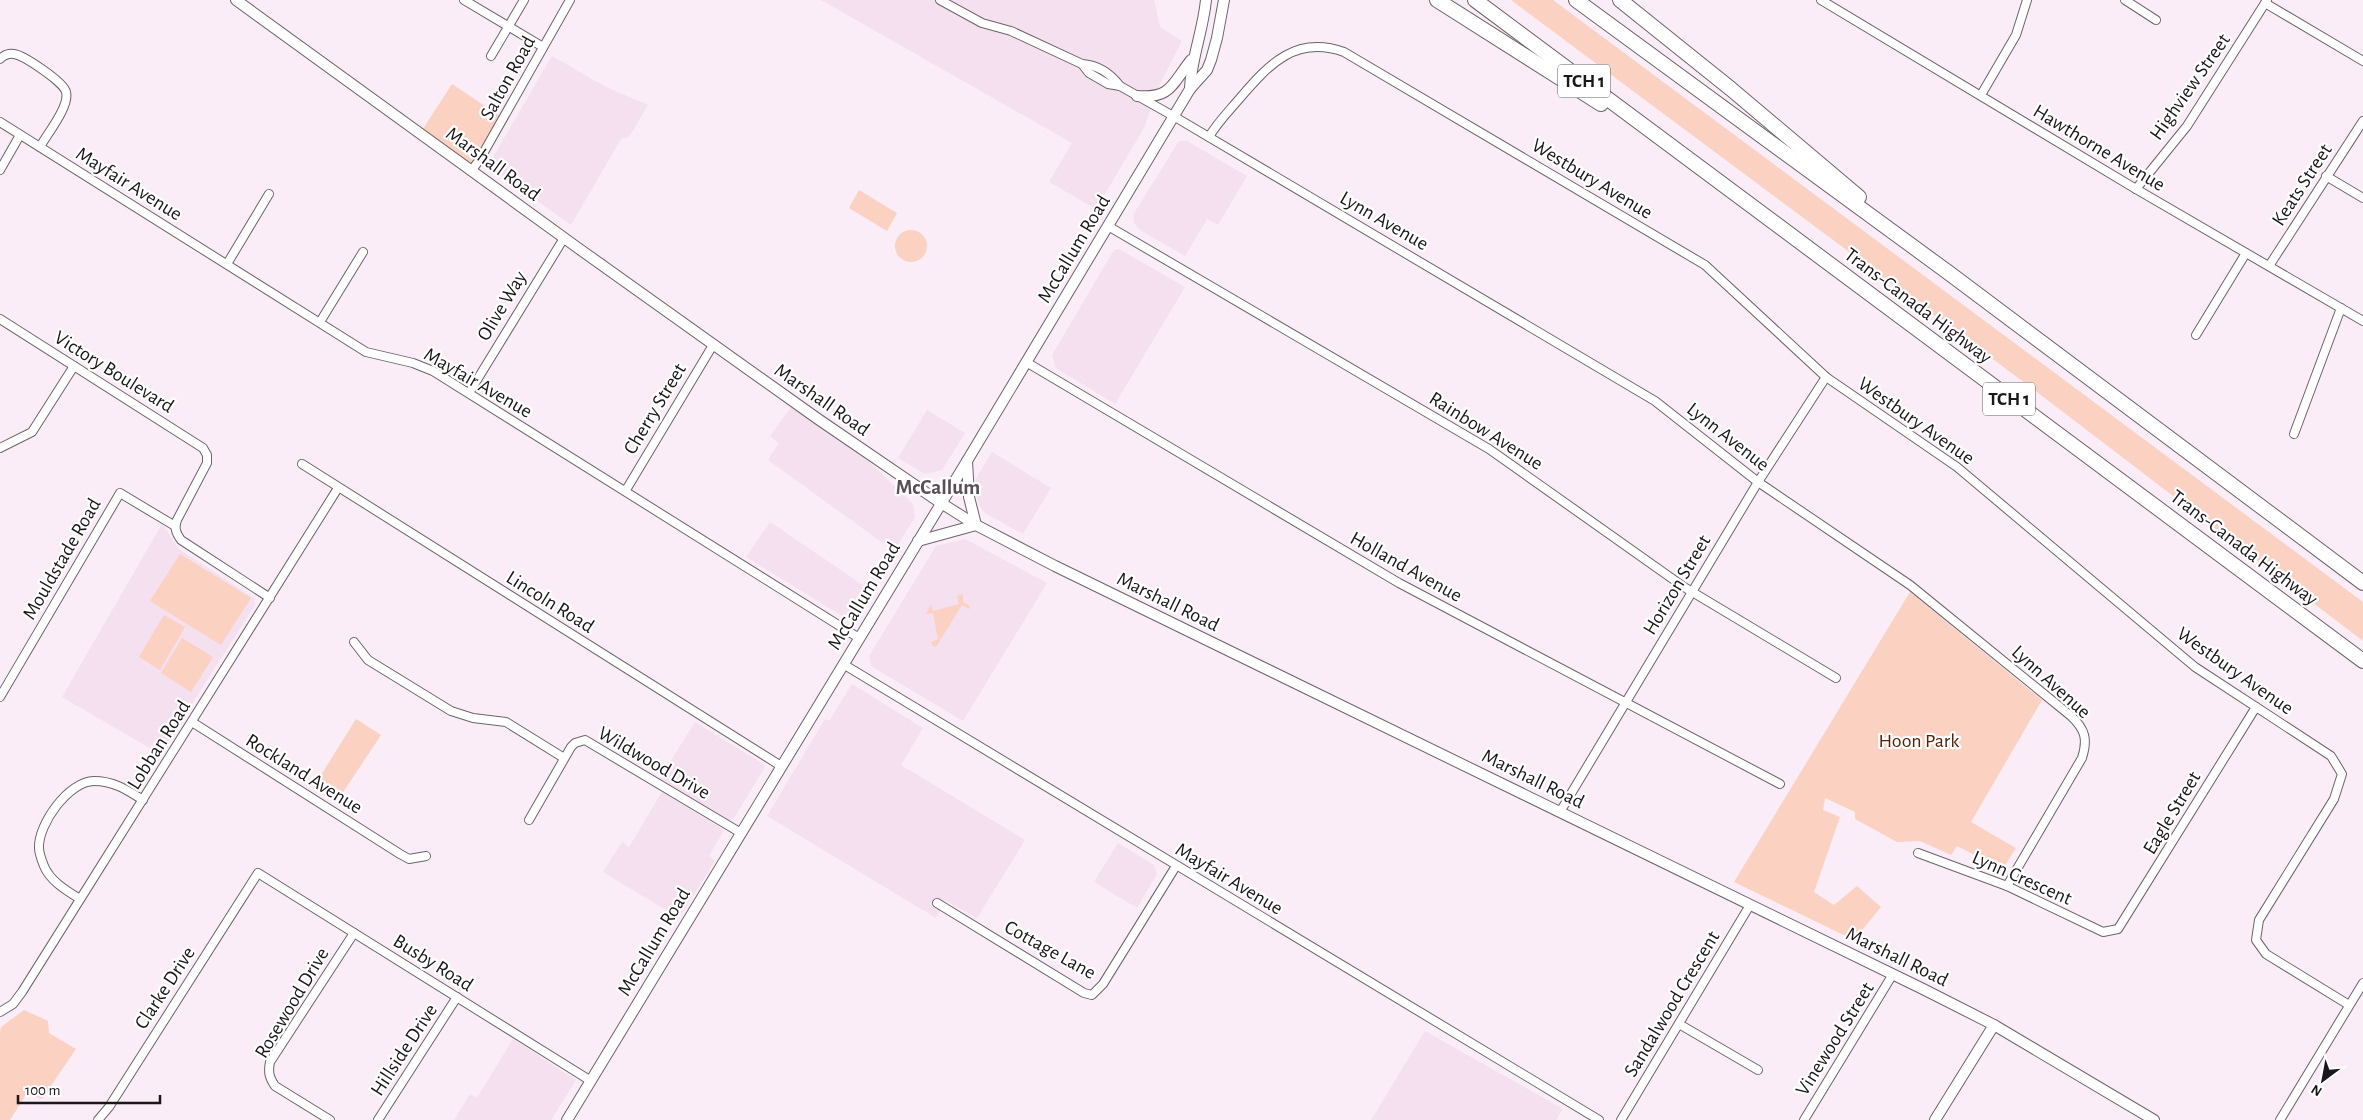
<svg xmlns="http://www.w3.org/2000/svg" width="2363" height="1120" font-family="'Alegreya Sans',sans-serif">
	<rect width="100%" height="100%" fill="#faedf7"/>
	<g fill="#f4e0ef">
		<polygon points="821,0 1154,0 1160,27 1182,41 1160,84 1144,128 1096,209 1049,182 1072,143"/>
		<polygon points="552,56 606,87 648,105 629,137 621,139 571,225 493,169 492,159"/>
		<polygon points="1179,141 1187,141 1247,176 1218,225 1207,219 1185,256 1140,230 1134,223 1133,215"/>
		<polygon points="1119,249 1185,287 1115,404 1056,368 1052,355 1114,250"/>
		<polygon points="792,406 865,458 913,504 915,517 894,551 768,460 779,443 770,436"/>
		<polygon points="927,410 965,433 942,470 925,474 898,458"/>
		<polygon points="992,452 1051,488 1023,534 985,513 980,507 974,489 975,480"/>
		<polygon points="770,522 870,590 857,612 849,617 842,616 746,557"/>
		<polygon points="162,524 179,549 254,598 255,605 160,754 62,697"/>
		<polygon points="965,539 1047,583 963,721 871,666 869,656 936,546"/>
		<polygon points="852,684 923,728 901,765 1025,840 977,918 946,901 936,918 767,816 825,719 829,721"/>
		<polygon points="695,722 763,764 765,767 734,818 728,821 660,778"/>
		<polygon points="662,792 724,830 709,856 715,861 679,918 603,872 622,842 629,847"/>
		<polygon points="1118,843 1154,865 1157,874 1137,908 1094,882"/>
		<polygon points="1425,1031 1563,1109 1556,1120 1371,1120"/>
		<polygon points="513,1039 576,1080 551,1120 454,1120 470,1094 477,1098"/>
	</g>
	<g fill="#fbd1c1">
		<polygon points="1511,0 1553,0 2363,602 2363,641 2029,386"/>
		<polygon points="452,84 500,116 471,168 421,132"/>
		<polygon points="859,190 897,213 887,231 849,208"/>
		<circle cx="911" cy="246" r="16"/>
		<polygon points="180,554 251,598 221,645 150,601"/>
		<polygon points="1910,592 2042,700 1971,822 2016,848 2003,869 1957,846 1951,855 1920,841 1897,842 1855,819 1855,812 1825,798 1823,810 1840,817 1814,892 1834,905 1857,886 1881,907 1854,940 1734,882"/>
		<polygon points="963,594 963,602 970,606 969,609 962,605 936,647 932,645 931,642 938,639 933,613 926,614 931,604 933,611 959,604 957,596"/>
		<polygon points="164,615 185,627 160,670 139,657"/>
		<polygon points="182,638 213,657 191,692 161,673"/>
		<polygon points="356,719 381,735 336,803 313,788"/>
		<polygon points="24,1010 48,1021 49,1033 76,1049 42,1099 27,1093 10,1120 0,1120 0,1032 1,1027"/>
	</g>
	<g fill="none" stroke-linecap="round" stroke-linejoin="round">
		<g stroke="#6e636c" stroke-width="10">
			<g id="minor">
				<polyline points="464,0 543,47"/>
				<path d="M 940,0 L 982,23 L 1011,31 L 1082,64 C 1098,65 1110,73 1120,86"/>
				<polyline points="1821,0 2136,189 2363,321"/>
				<polyline points="2125,0 2156,20"/>
				<polyline points="2265,3 2363,61"/>
				<polyline points="491,56 524,0"/>
				<path d="M 0,59 C 4,55 8,53 14,54 C 23,55 64,82 66,92 C 70,106 47,134 40,147"/>
				<path d="M 1082,64 L 1089,73 L 1108,84 L 1120,86 L 1175,117 L 1655,401 L 1758,482 L 1910,585 L 2071,716 C 2085,729 2088,739 2082,758 L 2007,886"/>
				<polyline points="1981,95 2016,35 2027,0"/>
				<polyline points="0,122 366,352 413,363 433,371 859,638"/>
				<path d="M 1209,137 C 1217,123 1229,111 1240,98 C 1269,64 1296,35 1344,52 L 1705,265 L 1826,377 L 1957,467 L 2195,667 L 2331,756 L 2342,774 L 2334,799 L 2259,920 L 2256,940 L 2266,954 L 2349,1005"/>
				<polyline points="0,170 20,135"/>
				<polyline points="472,170 480,159 570,0"/>
				<polyline points="2326,176 2363,198"/>
				<polyline points="2136,189 2187,126 2267,0"/>
				<polyline points="1108,226 1489,449 1684,587 1836,678"/>
				<polyline points="227,264 269,194"/>
				<polyline points="2269,266 2363,121"/>
				<path d="M 0,319 L 203,448 L 207,455 L 207,463 L 177,520 C 174,528 176,533 181,540 L 270,598"/>
				<polyline points="320,322 363,252"/>
				<polyline points="2196,335 2246,253"/>
				<polyline points="1026,362 1399,583 1780,784"/>
				<polyline points="469,393 564,238"/>
				<polyline points="2294,434 2341,308"/>
				<polyline points="0,448 32,432 74,366"/>
				<polyline points="302,464 781,766"/>
				<polyline points="626,490 713,345"/>
				<polyline points="354,642 368,660 451,711 473,718 506,722 564,758"/>
				<polyline points="843,664 1599,1120"/>
				<polyline points="0,697 120,493 175,526"/>
				<polyline points="192,722 400,854 409,859 426,856"/>
				<polyline points="1560,812 1758,482 1826,377"/>
				<polyline points="529,820 571,747 575,743 585,740 741,833"/>
				<polyline points="1918,853 2007,886 2103,932 2118,929 2256,707"/>
				<path d="M 80,899 C 67,891 50,881 44,866 C 42,861 39,853 39,848 C 38,824 69,781 94,781 C 114,781 127,790 143,800"/>
				<polyline points="937,903 1084,993 1092,995 1103,984 1176,866"/>
				<polyline points="0,1012 13,1004 22,992 338,488"/>
				<polyline points="1679,1024 1758,1070"/>
				<polyline points="98,1120 109,1107 258,873 591,1081"/>
				<path d="M 330,1120 L 275,1086 C 269,1077 268,1072 270,1062 L 354,933"/>
				<polyline points="378,1120 457,997"/>
				<polyline points="1621,1120 1750,905"/>
				<polyline points="1804,1120 1893,974"/>
				<polyline points="2280,1120 2363,983"/>
			</g>
		</g>
		<g stroke="#6e636c" stroke-width="12">
			<g id="secondary">
				<polyline points="236,0 578,248 818,419 941,503 976,525 1055,566 1923,989 1994,1025 2154,1120"/>
				<path d="M 1190,89 C 1191,59 1203,31 1206,0"/>
				<path d="M 1137,96 C 1171,99 1172,84 1191,60"/>
				<polyline points="967,461 969,497 976,525"/>
				<polyline points="918,541 976,525"/>
				<polyline points="567,1120 967,461 1190,89 1207,70 1211,60 1217,38 1224,0"/>
				<polyline points="1935,1120 1994,1025"/>
			</g>
		</g>
		<g stroke="#6e636c" stroke-width="16">
			<g id="motorway">
				<polyline points="1437,0 1601,104"/>
				<polyline points="1475,0 2363,661"/>
				<polyline points="1576,0 1949,273 2363,583"/>
				<polyline points="1620,0 1731,89 1859,197"/>
			</g>
		</g>
		<use href="#minor" stroke="#fff" stroke-width="8"/>
		<use href="#secondary" stroke="#fff" stroke-width="10"/>
		<use href="#motorway" stroke="#fff" stroke-width="14"/>
	</g>
	<g text-anchor="middle" dominant-baseline="central" stroke-width="4.5" stroke-linejoin="round" paint-order="stroke">
		<g fill="#fff" stroke="#5f5c5e" stroke-width="1">
			<rect x="1558" y="64.5" width="52" height="33" rx="4"/>
			<rect x="1983" y="382.5" width="52" height="33" rx="4"/>
		</g>
		<g font-size="19" font-weight="bold" fill="#1a1619">
			<text x="1584" y="81">TCH 1</text>
			<text x="2009" y="399">TCH 1</text>
		</g>
		<g font-size="20" fill="#1a1619" stroke="#fff">
			<text transform="translate(508 78) rotate(-61)">Salton Road</text>
			<text transform="translate(2190 87) rotate(-55)">Highview Street</text>
			<text transform="translate(2099 148) rotate(31)">Hawthorne Avenue</text>
			<text transform="translate(493 164) rotate(36)">Marshall Road</text>
			<text transform="translate(1592 179) rotate(31)">Westbury Avenue</text>
			<text transform="translate(129 184) rotate(32)">Mayfair Avenue</text>
			<text transform="translate(2302 185) rotate(-57)">Keats Street</text>
			<text transform="translate(1384 221) rotate(30)">Lynn Avenue</text>
			<text transform="translate(1074 249) rotate(-59)">McCallum Road</text>
			<text transform="translate(502 306) rotate(-59)">Olive Way</text>
			<text transform="translate(1918 306) rotate(37)">Trans-Canada Highway</text>
			<text transform="translate(114 372) rotate(32)">Victory Boulevard</text>
			<text transform="translate(478 383) rotate(30)">Mayfair Avenue</text>
			<text transform="translate(822 400) rotate(35)">Marshall Road</text>
			<text transform="translate(655 409) rotate(-59)">Cherry Street</text>
			<text transform="translate(1916 421) rotate(35)">Westbury Avenue</text>
			<text transform="translate(1486 431) rotate(32)">Rainbow Avenue</text>
			<text transform="translate(1728 437) rotate(38)">Lynn Avenue</text>
			<text transform="translate(2244 548) rotate(37)">Trans-Canada Highway</text>
			<text transform="translate(62 559) rotate(-60)">Mouldstade Road</text>
			<text transform="translate(1406 567) rotate(29)">Holland Avenue</text>
			<text transform="translate(1677 585) rotate(-59)">Horizon Street</text>
			<text transform="translate(864 596) rotate(-59)">McCallum Road</text>
			<text transform="translate(550 602) rotate(32)">Lincoln Road</text>
			<text transform="translate(1168 602) rotate(26)">Marshall Road</text>
			<text transform="translate(2235 671) rotate(35)">Westbury Avenue</text>
			<text transform="translate(2051 682) rotate(42)">Lynn Avenue</text>
			<text transform="translate(159 745) rotate(-58)">Lobban Road</text>
			<text transform="translate(654 763) rotate(30)">Wildwood Drive</text>
			<text transform="translate(304 774) rotate(32)">Rockland Avenue</text>
			<text transform="translate(1533 779) rotate(26)">Marshall Road</text>
			<text transform="translate(2172 813) rotate(-59)">Eagle Street</text>
			<text transform="translate(2022 878) rotate(24)">Lynn Crescent</text>
			<text transform="translate(1229 879) rotate(31)">Mayfair Avenue</text>
			<text transform="translate(654 942) rotate(-59)">McCallum Road</text>
			<text transform="translate(1050 950) rotate(29)">Cottage Lane</text>
			<text transform="translate(1897 957) rotate(26)">Marshall Road</text>
			<text transform="translate(433 963) rotate(32)">Busby Road</text>
			<text transform="translate(165 988) rotate(-57)">Clarke Drive</text>
			<text transform="translate(292 1003) rotate(-59)">Rosewood Drive</text>
			<text transform="translate(1672 1004) rotate(-59)">Sandalwood Crescent</text>
			<text transform="translate(1835 1039) rotate(-58)">Vinewood Street</text>
			<text transform="translate(404 1050) rotate(-57)">Hillside Drive</text>
		</g>
		<g font-size="20" fill="#582005" stroke="#fff">
			<text x="1919" y="741">Hoon Park</text>
		</g>
		<g font-size="21" font-weight="bold" fill="#5a4f57" stroke="#fff">
			<text x="938" y="487">McCallum</text>
		</g>
	</g>
	<g transform="translate(2323 1080) rotate(212)" stroke="#ffffff" stroke-width="4" paint-order="stroke">
	<path d="M0-4L9 19L0 12L-9 19Z" fill="#1a1619"/>
	<text y="-8" font-size="14" font-weight="bold" text-anchor="middle" fill="#1a1619">N</text>
	</g>
	<path d="M18 1095v8h142v-8" fill="none" stroke="#1a1619" stroke-width="2.5"/>
	<text x="25" y="1095" font-size="15" fill="#1a1619" stroke="#ffffff" stroke-width="4" paint-order="stroke">100 m</text>
</svg>
